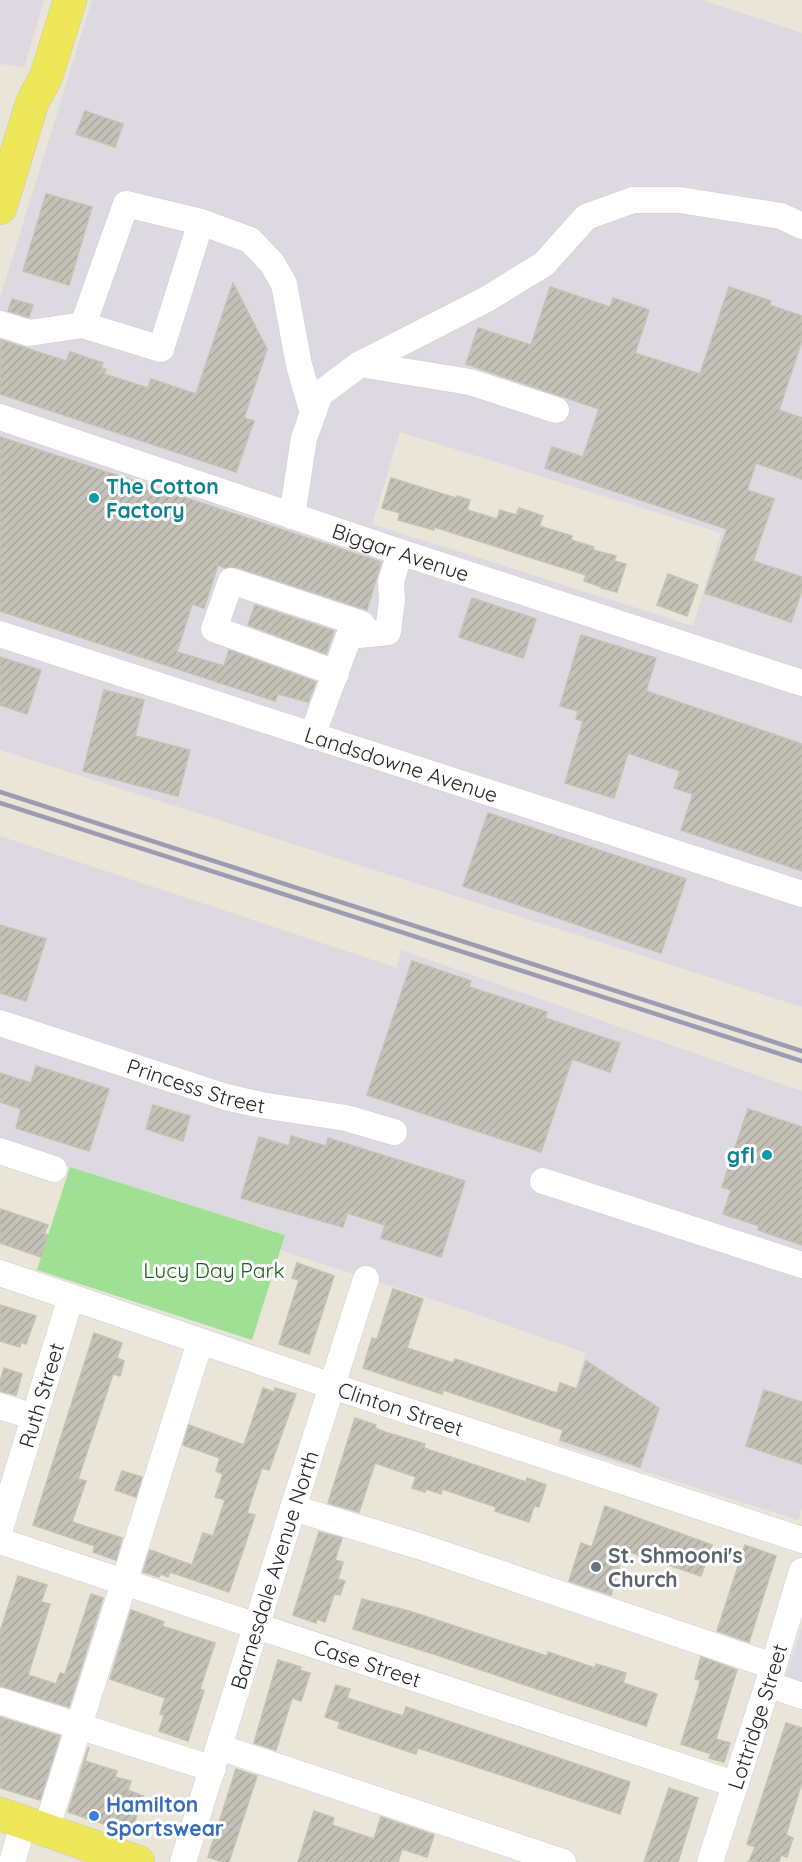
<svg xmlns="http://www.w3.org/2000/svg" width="802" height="1862" font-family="Quicksand,sans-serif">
	<defs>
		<pattern id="building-hatch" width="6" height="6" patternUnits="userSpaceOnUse" patternTransform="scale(1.5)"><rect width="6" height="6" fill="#c4c2b8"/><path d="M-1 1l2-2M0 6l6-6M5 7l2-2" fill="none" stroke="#a8a79e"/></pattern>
	</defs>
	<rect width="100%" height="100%" fill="#e9e5d8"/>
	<g fill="#ddd9e1" fill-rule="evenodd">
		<polygon points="0,0 44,0 24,67 0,64"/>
		<path d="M 92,0 L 702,0 L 802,33 L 802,1007 L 0,750 L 0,298 ZM 400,432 L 721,533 L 693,626 L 372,524 Z"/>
		<polygon points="0,836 397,968 401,950 802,1091 802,1508 798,1520 558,1444 586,1353 470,1312 280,1250 284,1234 70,1167 0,1147"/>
		<polygon points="802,1628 802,1685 785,1678"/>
	</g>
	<polygon fill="#9fe094" points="70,1167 285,1235 252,1340 37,1270"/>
	<g fill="url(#building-hatch)" stroke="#c4c1b2" stroke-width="1.5">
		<polygon points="85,111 123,124 115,147 76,134"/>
		<polygon points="46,194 92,207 69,285 23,271"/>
		<polygon points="233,283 267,349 244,418 254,421 236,472 0,394 1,340 66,361 70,352 103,363 101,368 106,369 104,374 148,388 151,379 196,394"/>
		<polygon points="550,287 610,307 613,298 649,310 635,353 700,374 729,287 771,301 769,305 802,316 802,340 779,410 802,418 802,479 756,463 747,490 774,499 753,561 802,577 802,590 791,622 705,593 727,529 545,468 552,447 583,457 599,409 466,364 478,328 531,345"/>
		<polygon points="12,299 33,305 29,317 8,311"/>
		<polygon points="0,437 381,562 367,610 236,567 225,568 218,565 204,608 192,604 177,652 224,666 229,650 316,682 308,702 278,694 275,701 0,611"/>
		<polygon points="391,478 456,498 457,496 470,500 467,510 497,519 500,510 516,515 519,508 543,516 539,526 572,536 571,540 594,547 593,550 616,556 614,561 626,564 617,592 601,588 602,587 584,581 586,575 434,527 434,530 398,520 400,513 382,508"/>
		<polygon points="668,574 698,585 687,616 657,605"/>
		<polygon points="472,598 536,619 523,658 459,637"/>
		<polygon points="255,605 334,631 326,654 248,625"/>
		<polygon points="581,635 656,658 646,691 802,744 802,871 681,830 693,794 674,788 680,771 628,753 614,798 565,783 583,721 576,719 578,711 560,706"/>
		<polygon points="0,657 41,670 27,714 0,705"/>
		<polygon points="104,690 144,700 135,736 190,750 178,796 83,771"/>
		<polygon points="488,813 686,879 661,953 463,886"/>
		<polygon points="0,925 46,939 26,1001 0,993"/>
		<polygon points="412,961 471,981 469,987 547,1012 545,1018 620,1043 610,1072 572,1059 541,1152 367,1095"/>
		<polygon points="36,1066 109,1089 89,1151 16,1128 21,1109 0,1102 0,1073 31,1083"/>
		<polygon points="153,1105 190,1116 183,1141 146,1129"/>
		<polygon points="748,1109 802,1127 802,1245 758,1230 759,1226 723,1214 731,1190 722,1187"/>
		<polygon points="291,1136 326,1146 328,1138 465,1181 441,1257 381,1238 385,1225 347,1213 343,1227 241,1198 259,1137 289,1146"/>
		<polygon points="0,1209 48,1225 44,1234 48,1235 41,1257 0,1243"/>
		<polygon points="297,1263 334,1276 309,1354 279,1344 299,1280 292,1278"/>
		<polygon points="393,1289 423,1299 407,1348 453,1363 455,1359 557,1393 560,1383 577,1389 586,1361 659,1408 640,1467 560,1440 563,1430 443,1390 442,1394 363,1368 372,1338 377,1339"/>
		<polygon points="0,1305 36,1316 26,1344 21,1342 20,1347 0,1341"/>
		<polygon points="94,1333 122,1343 117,1358 124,1361 120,1376 113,1374 78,1479 86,1481 72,1522 122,1538 116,1560 93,1552 95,1546 33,1525"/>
		<polygon points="4,1368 22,1374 16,1395 0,1391 0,1382"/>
		<polygon points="263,1388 274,1392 275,1388 296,1394 269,1470 262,1468 247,1513 255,1515 229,1592 170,1572 168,1577 161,1574 159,1577 143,1572 150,1550 192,1565 203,1533 213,1536 225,1500 215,1497 223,1474 216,1471 220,1458 183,1445 189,1425 244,1445"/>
		<polygon points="764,1390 802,1402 802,1464 746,1446"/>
		<polygon points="355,1418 376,1425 375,1428 385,1432 425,1444 424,1448 526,1482 527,1478 546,1485 539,1507 534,1506 529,1522 495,1511 496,1507 442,1489 441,1494 426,1489 425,1492 412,1488 416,1477 375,1463 359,1512 328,1503"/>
		<polygon points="122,1471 142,1477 136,1497 115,1490"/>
		<polygon points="605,1506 712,1545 701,1576 624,1550 611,1595 569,1581 581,1543 592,1547"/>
		<polygon points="319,1532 342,1538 335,1560 343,1562 338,1579 345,1581 340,1595 334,1594 325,1622 317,1619 316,1623 293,1615"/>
		<polygon points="745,1545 776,1556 749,1642 717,1631"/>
		<polygon points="18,1576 47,1585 41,1602 50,1604 28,1675 56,1684 60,1673 65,1674 91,1594 103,1598 69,1707 0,1686 0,1632"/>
		<polygon points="362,1599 409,1611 547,1656 548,1652 595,1668 596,1664 626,1673 623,1683 657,1694 646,1726 437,1655 353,1629"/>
		<polygon points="131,1610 164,1622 162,1626 215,1643 200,1689 204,1691 188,1741 159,1731 164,1715 160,1714 165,1698 110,1679"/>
		<polygon points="701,1657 737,1670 716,1739 730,1743 724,1762 709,1758 711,1754 681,1744 699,1686 700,1680 695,1679"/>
		<polygon points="278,1660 301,1667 300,1670 310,1673 301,1701 292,1698 276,1750 254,1743"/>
		<polygon points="336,1685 350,1689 347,1698 403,1716 406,1707 630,1782 620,1814 418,1748 416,1754 338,1728 340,1722 325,1717"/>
		<polygon points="0,1717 60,1736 40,1800 0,1788"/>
		<polygon points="786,1723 802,1728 802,1782 786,1835 793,1838 787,1857 781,1855 779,1862 749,1862 755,1847 747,1844"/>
		<polygon points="88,1748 89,1748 85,1761 117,1771 115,1777 131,1781 128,1790 143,1796 131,1833 68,1812"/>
		<polygon points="236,1769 257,1776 229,1862 223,1862 208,1857"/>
		<polygon points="669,1788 698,1798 678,1862 644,1862"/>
		<polygon points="314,1811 334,1818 332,1825 374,1839 381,1817 434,1835 427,1857 402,1849 398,1862 298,1862"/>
	</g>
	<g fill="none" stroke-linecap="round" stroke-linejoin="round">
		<g stroke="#cdcde0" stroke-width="27">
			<g id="minor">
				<polyline points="201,222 161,349 83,325 126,204 201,222 250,240 272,263 284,284 299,365 313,413"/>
				<polyline points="0,324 29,333 83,325"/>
				<polyline points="360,364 487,299 544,264 586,217 633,200 680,200 781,216 802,226"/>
				<path id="s1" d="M 0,417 L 400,552 L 802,683"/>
				<polyline points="292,516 304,438 320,394 360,364 470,382 556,410"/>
				<path id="s2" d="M 0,634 L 802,894"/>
				<polyline points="336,673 214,629 231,581 362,624 366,634"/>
				<polyline points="312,736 349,636 388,632 392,600 391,582 400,552"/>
				<path id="s3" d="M 0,1023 L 226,1097 L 261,1105 L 346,1118 L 394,1132"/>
				<polyline points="0,1151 54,1169"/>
				<polyline points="543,1181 802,1265"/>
				<path id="s4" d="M 0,1273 L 332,1386 L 802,1540"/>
				<polyline points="0,1406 34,1417"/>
				<polyline points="293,1508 422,1547 773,1666"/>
				<path id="s5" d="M 0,1529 L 71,1297"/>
				<path id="s6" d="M 0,1541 L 734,1784"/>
				<polyline points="768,1684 802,1696"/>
				<polyline points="0,1701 213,1769"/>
				<polyline points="219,1747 563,1862"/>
				<polyline points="46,1830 200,1342"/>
				<polyline points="12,1862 24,1822"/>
				<path id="s7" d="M 183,1862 L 293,1508 L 366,1279"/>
				<path id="s8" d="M 710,1862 L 768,1684 L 802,1571"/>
			</g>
		</g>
		<g stroke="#c7c7c7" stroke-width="34">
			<g id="major">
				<polyline points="0,208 32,103 46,77 70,0"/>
				<polyline points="0,1814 138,1862"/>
			</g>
		</g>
		<use href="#minor" stroke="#fff" stroke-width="26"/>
		<use href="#major" stroke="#ede759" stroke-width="33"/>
		<g stroke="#9c9bb1" stroke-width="4.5">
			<polyline points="0,792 802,1051"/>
			<polyline points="0,803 802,1061"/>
		</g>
	</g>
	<g fill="#0f9aa8" stroke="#fff" stroke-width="2">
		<circle cx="94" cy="498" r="6"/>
		<circle cx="767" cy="1155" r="6"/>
	</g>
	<circle fill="#6b7280" stroke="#fff" stroke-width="2" cx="596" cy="1567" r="6"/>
	<circle fill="#3f7fe0" stroke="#fff" stroke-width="2" cx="94" cy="1816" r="6"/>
	<g text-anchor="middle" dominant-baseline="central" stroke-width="6" stroke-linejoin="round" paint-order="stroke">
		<g font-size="21" font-weight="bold" fill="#0d838f" stroke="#fff" text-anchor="start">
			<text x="106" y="486">The Cotton<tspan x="106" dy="24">Factory</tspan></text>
			<text x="755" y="1155" text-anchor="end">gfl</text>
		</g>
		<g font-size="21" fill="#272727" stroke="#fff">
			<text stroke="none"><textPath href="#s1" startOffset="423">Biggar Avenue</textPath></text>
			<text stroke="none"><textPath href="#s2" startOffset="422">Landsdowne Avenue</textPath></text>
			<text stroke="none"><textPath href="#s3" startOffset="206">Princess Street</textPath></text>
			<text stroke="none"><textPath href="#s5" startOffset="140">Ruth Street</textPath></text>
			<text stroke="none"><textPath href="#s4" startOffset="423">Clinton Street</textPath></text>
			<text stroke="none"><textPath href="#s7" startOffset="306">Barnesdale Avenue North</textPath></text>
			<text stroke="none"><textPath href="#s6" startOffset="387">Case Street</textPath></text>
			<text stroke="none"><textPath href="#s8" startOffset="153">Lottridge Street</textPath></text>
		</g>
		<g font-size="21" fill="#1b601a" stroke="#fff">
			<text x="214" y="1270">Lucy Day Park</text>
		</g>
		<g font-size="21" font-weight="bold" fill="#5b616d" stroke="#fff" text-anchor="start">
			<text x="608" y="1555">St. Shmooni's<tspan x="608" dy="24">Church</tspan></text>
		</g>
		<g font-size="21" font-weight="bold" fill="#366cbe" stroke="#fff" text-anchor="start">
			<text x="106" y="1804">Hamilton<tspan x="106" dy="24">Sportswear</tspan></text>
		</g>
	</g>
</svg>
